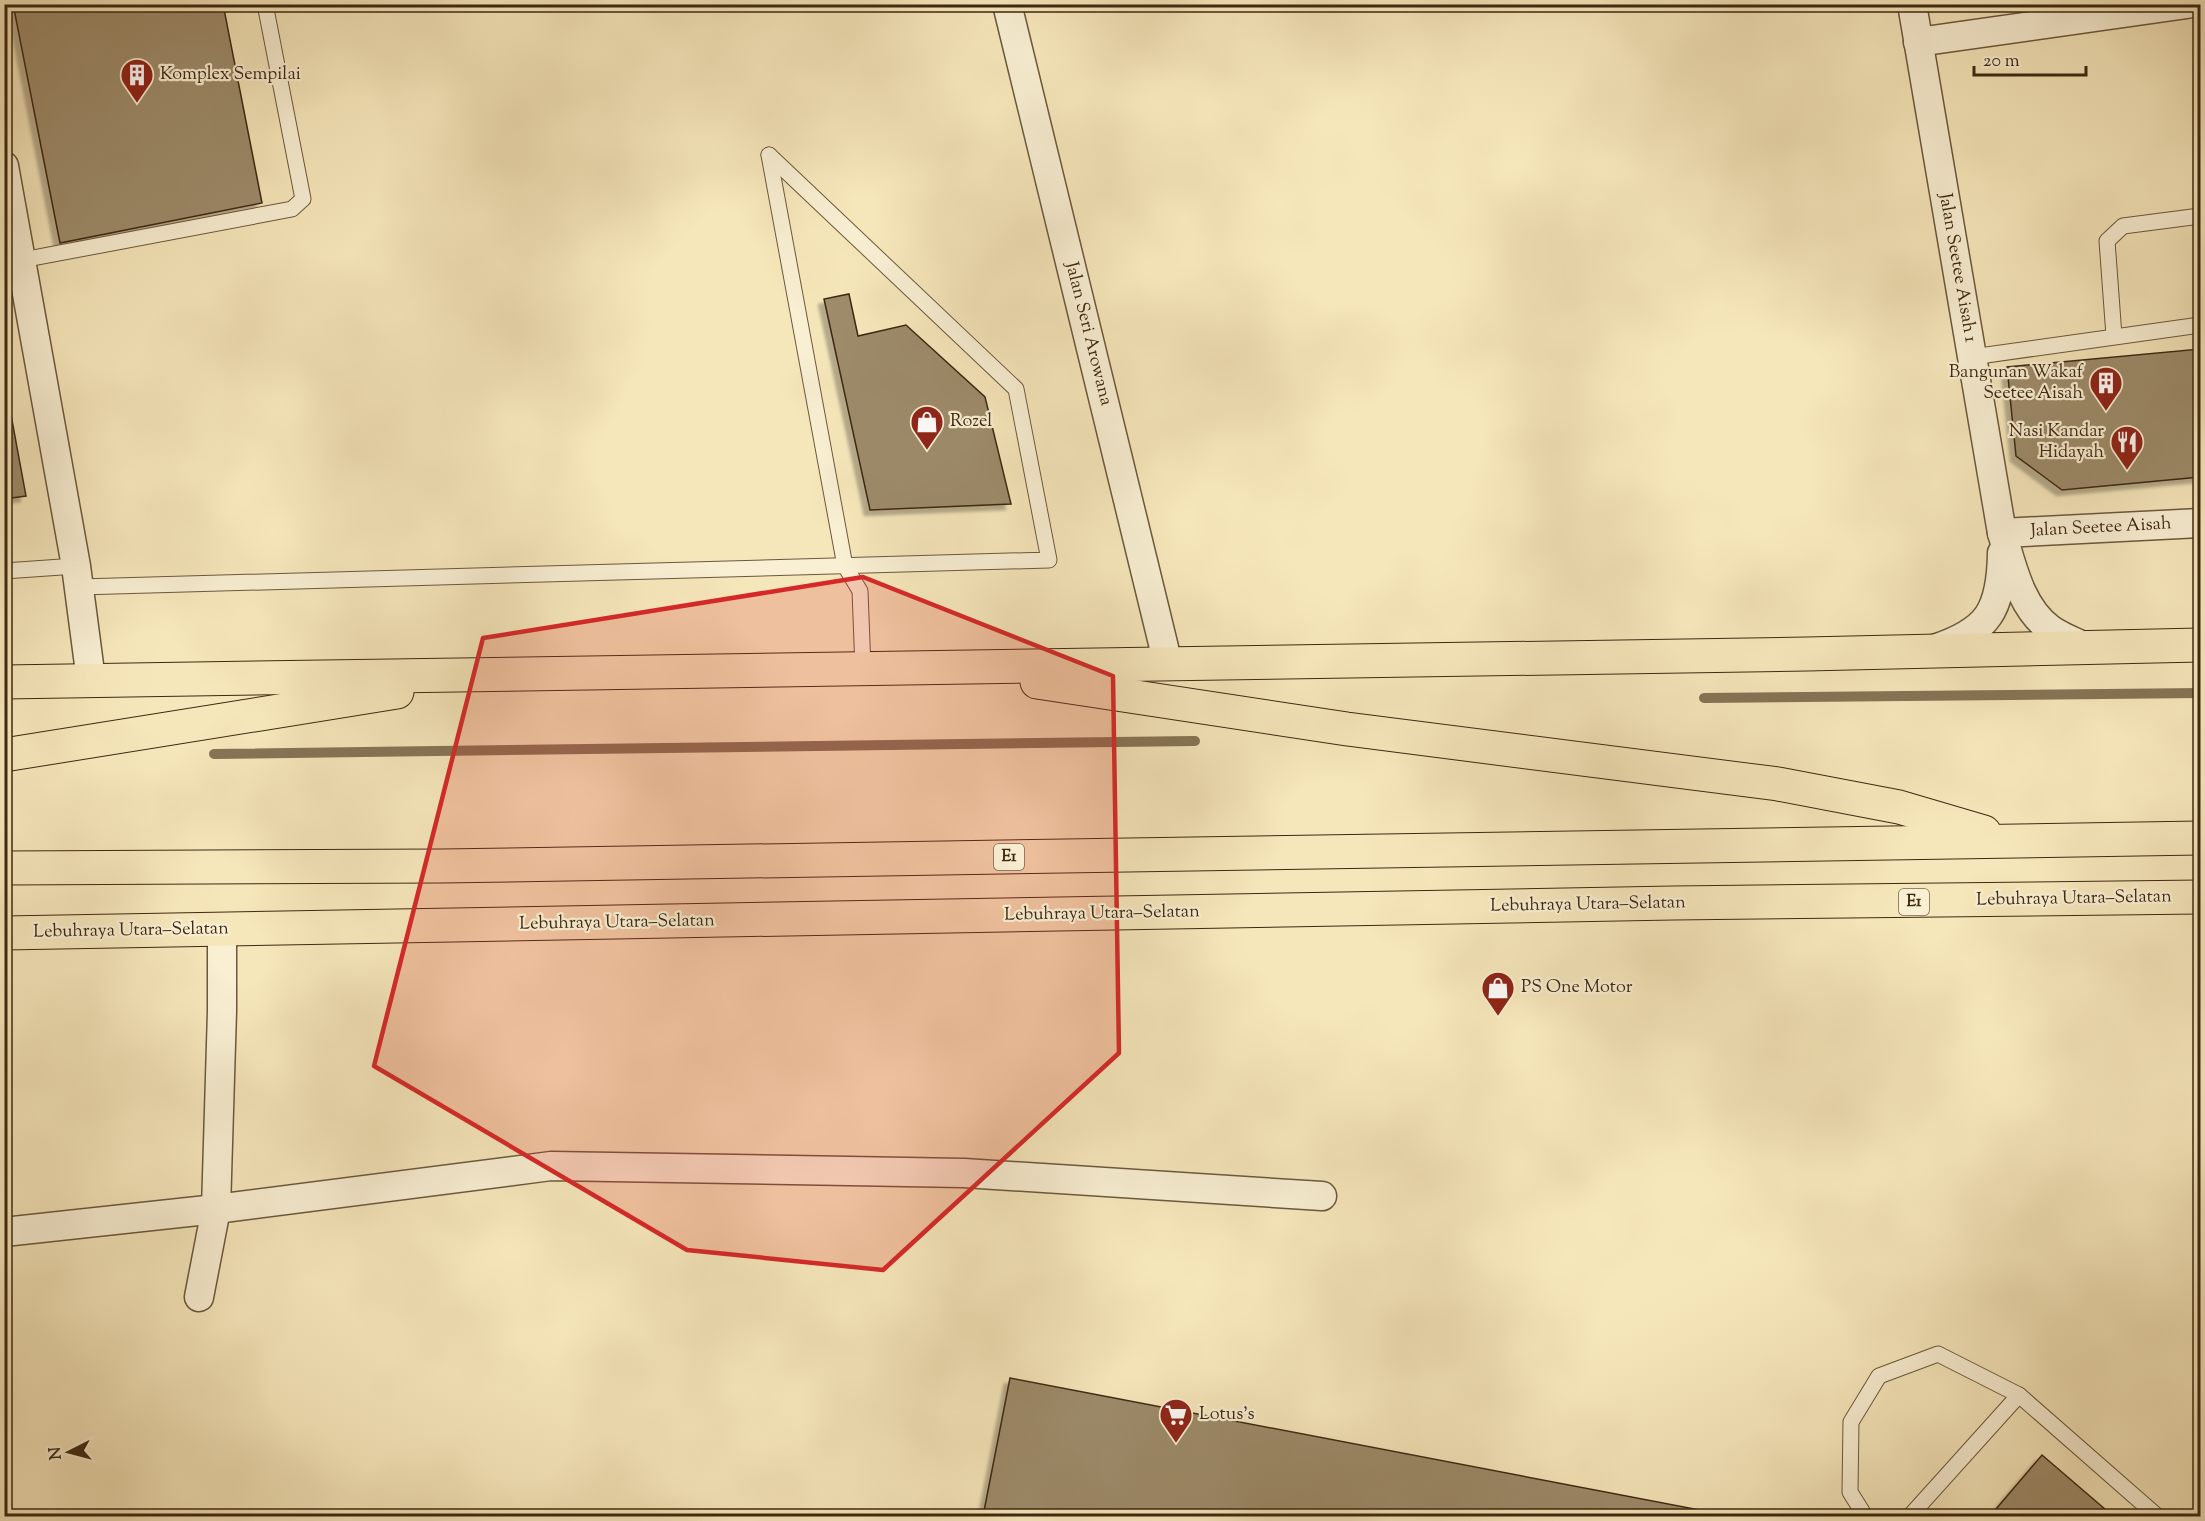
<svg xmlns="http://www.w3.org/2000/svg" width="2205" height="1521" font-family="'Sorts Mill Goudy',serif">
	<defs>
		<filter id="shadow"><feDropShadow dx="-5.5" dy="5.5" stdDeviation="1.5" flood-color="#0004"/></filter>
	</defs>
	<rect width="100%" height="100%" fill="#f6e7bb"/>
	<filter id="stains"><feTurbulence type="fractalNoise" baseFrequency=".00333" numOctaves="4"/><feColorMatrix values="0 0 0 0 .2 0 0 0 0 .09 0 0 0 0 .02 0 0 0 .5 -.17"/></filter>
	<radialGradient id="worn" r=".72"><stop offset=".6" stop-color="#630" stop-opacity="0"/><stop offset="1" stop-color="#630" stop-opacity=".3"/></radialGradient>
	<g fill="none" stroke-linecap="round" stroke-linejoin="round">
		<g stroke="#867455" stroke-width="10">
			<polyline points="1704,698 2200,693"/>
			<polyline points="214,754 1195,741"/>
		</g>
	</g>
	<g fill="#9d8b6a" stroke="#3d2812" stroke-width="1.5" filter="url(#shadow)">
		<polygon points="13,4 223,4 262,203 60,243"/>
		<polygon points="849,294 858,336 906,325 985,397 1011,504 870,510 824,299"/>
		<polygon points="2200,349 2200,477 2062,490 2016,456 2007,367"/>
		<polygon points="4,377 26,496 4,499"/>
		<polygon points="1010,1378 1700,1510 1699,1516 983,1516"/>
		<polygon points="2042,1455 2113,1516 1990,1516"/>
	</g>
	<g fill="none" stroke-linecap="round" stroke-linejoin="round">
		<g stroke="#6b583c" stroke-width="17">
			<g id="lane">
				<polyline points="769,155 845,566 860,591 863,669"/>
				<polyline points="22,260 292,209 303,199 265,4"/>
				<polyline points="2114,336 2107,241 2123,226 2200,216"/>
				<polyline points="1972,357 2200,325"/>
				<polyline points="4,571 76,566"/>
				<polyline points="79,587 1049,560 1016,389 769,155"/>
				<polyline points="1865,1516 1850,1492 1851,1422 1879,1376 1938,1354 2019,1395 2157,1516"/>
				<polyline points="1910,1516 2019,1395"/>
			</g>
		</g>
		<g stroke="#6b583c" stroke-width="31">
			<g id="street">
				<polyline points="1007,4 1168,664"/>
				<path d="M 1912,4 L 2002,533 C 2012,565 2020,607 2050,629 C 2061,637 2075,642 2088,648"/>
				<polyline points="1918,42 2187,4"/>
				<polyline points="4,166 76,566 91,680"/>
				<polyline points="2002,533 2200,523"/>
				<path d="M 1934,649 C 1989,631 2001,610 2002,553"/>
				<polyline points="4,1232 216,1209 551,1166 964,1173 1322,1196"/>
				<polyline points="199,1297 216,1209 222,1011 222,930"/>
			</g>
		</g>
		<g stroke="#3d2812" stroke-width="35">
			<g id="highway">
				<polyline points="4,682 1807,654 2200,645"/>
				<polyline points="1037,682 1347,729 1778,784 1899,807 1984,832"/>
				<polyline points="4,755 397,692"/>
				<polyline points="4,868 441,866 2200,838"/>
				<polyline points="4,933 1673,903 2200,897"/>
			</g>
		</g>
		<use href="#lane" stroke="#f9efd3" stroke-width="15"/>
		<use href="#street" stroke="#f9efd3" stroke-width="28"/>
		<use href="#highway" stroke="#f6e7bb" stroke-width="33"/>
	</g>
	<path fill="#d62828" fill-opacity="0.2" stroke="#d62828" stroke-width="4.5" stroke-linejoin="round" d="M 863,577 L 1113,676 L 1119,1053 L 883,1270 L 687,1250 L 374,1066 L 483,638 Z"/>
	<defs>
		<g id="building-pin" transform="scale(1.725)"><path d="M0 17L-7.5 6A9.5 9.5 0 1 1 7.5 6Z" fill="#8f2418" stroke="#f9efd3"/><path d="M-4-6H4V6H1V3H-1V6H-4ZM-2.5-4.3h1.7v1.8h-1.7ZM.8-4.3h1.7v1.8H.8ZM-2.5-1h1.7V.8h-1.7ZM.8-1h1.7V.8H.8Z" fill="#fff"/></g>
		<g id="shop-pin" transform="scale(1.725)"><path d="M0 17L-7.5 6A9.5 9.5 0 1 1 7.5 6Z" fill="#8f2418" stroke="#f9efd3"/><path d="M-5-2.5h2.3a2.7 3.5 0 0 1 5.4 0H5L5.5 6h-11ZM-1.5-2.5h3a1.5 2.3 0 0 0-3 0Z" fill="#fff"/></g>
		<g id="restaurant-pin" transform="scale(1.725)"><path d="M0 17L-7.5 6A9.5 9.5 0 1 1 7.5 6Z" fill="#8f2418" stroke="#f9efd3"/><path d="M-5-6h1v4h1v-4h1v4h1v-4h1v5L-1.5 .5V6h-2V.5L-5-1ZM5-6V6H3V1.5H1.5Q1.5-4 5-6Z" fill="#fff"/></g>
		<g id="supermarket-pin" transform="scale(1.725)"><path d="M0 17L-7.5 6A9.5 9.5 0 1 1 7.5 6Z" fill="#8f2418" stroke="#f9efd3"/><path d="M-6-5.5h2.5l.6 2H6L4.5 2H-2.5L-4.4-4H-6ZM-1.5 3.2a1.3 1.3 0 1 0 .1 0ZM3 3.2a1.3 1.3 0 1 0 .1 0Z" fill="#fff"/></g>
	</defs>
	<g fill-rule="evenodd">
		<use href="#building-pin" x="137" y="75"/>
		<use href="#building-pin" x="2106" y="383"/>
		<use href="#shop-pin" x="927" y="422"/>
		<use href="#restaurant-pin" x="2127" y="442"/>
		<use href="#shop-pin" x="1498" y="988"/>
		<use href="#supermarket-pin" x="1176" y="1415"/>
	</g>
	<g text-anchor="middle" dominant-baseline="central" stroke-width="4.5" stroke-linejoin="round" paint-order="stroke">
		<g fill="#f9efd3" stroke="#75644c" stroke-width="1.5">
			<rect x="994" y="844" width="30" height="26" rx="4.5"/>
			<rect x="1899" y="889" width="30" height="26" rx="4.5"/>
		</g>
		<g font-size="16" font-weight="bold" fill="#3d2812">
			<text x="1009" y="857">E1</text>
			<text x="1914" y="902">E1</text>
		</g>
		<g font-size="18" fill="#3d2812" stroke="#f9efd3" text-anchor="start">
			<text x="160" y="75">Komplex Sempilai</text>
			<text x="2083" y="373" text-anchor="end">Bangunan Wakaf<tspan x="2083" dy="21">Seetee Aisah</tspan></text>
			<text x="950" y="422">Rozel</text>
			<text x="2104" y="432" text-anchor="end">Nasi Kandar<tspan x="2104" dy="21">Hidayah</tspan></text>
			<text x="1521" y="988">PS One Motor</text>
			<text x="1199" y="1415">Lotus's</text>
		</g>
		<g font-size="18" fill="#3d2812" stroke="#f9efd3">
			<text transform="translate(1957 268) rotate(80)">Jalan Seetee Aisah 1</text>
			<text transform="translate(1088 334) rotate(76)">Jalan Seri Arowana</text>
			<text transform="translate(2101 528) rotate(-3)">Jalan Seetee Aisah</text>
			<text transform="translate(2074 899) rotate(-1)">Lebuhraya Utara–Selatan</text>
			<text transform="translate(1588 905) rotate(-1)">Lebuhraya Utara–Selatan</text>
			<text transform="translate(1102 914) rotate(-1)">Lebuhraya Utara–Selatan</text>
			<text transform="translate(617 923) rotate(-1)">Lebuhraya Utara–Selatan</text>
			<text transform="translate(131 931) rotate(-1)">Lebuhraya Utara–Selatan</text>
		</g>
	</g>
	<rect width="2205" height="1521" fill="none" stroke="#f6e7bb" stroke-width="24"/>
	<rect x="6" y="6" width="2193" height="1509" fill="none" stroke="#3d2812" stroke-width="3"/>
	<rect x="12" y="12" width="2181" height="1497" fill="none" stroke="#3d2812" stroke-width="1.5"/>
	<g transform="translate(69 1452) rotate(264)" stroke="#f9efd3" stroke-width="4.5" paint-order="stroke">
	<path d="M0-4.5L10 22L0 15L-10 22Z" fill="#3d2812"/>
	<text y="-9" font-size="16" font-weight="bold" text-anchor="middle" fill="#3d2812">N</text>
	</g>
	<path d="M1974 66v9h112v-9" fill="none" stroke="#3d2812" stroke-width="3"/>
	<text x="1983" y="66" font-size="18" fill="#3d2812" stroke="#f9efd3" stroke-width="4.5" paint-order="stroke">20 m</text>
	<rect width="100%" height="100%" filter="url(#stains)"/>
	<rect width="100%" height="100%" fill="url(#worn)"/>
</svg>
